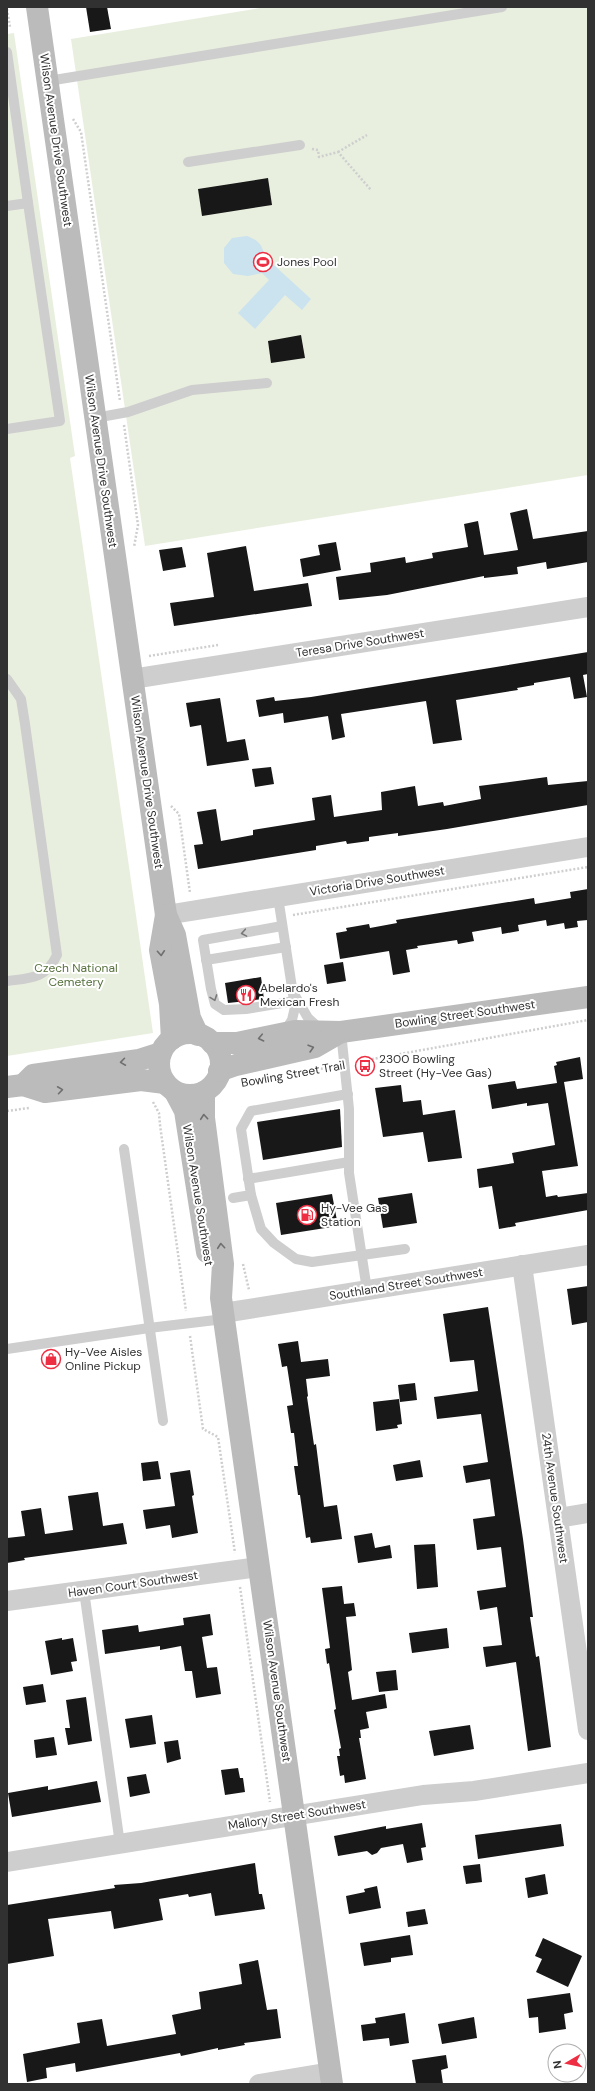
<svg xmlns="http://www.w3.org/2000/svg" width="595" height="2091" font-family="'DM Sans',sans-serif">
	<rect width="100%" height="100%" fill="#fff"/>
	<g fill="#e8efdf">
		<polygon points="266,7 588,7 588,475 145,546 71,39"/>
		<polygon points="14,33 75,456 70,458 153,1033 7,1056 7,34"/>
	</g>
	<path fill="#cbe2ef" d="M 247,236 C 257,240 263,244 264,256 L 311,299 L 302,310 L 285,295 L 255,329 L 238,313 L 269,280 L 262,273 L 248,276 L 233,274 L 224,263 L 224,248 L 232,238 Z"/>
	<g fill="#181818">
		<polygon points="86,7 107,7 111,29 90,32"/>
		<polygon points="268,178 272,205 202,216 198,189"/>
		<polygon points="301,335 305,358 271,363 268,341"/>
		<polygon points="527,509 533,539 588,531 588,562 547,569 546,562 517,567 518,574 484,578 484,576 387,595 339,600 336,577 371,572 370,563 405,557 406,563 433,558 432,553 468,547 464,524 478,521 484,555 518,550 510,513"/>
		<polygon points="336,542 341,570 303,577 300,559 320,555 318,545"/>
		<polygon points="246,546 254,591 308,583 312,606 174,626 170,603 214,597 207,553"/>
		<polygon points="182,547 186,567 163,571 159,550"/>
		<polygon points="588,652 588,674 583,675 587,697 574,699 570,677 534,683 534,685 517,688 518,690 456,700 462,740 433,744 426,701 341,714 345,737 332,740 328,716 284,723 283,713 259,717 256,700 274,697 275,701 311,697"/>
		<polygon points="220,698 227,742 245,739 249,760 207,766 201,725 190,727 186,703"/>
		<polygon points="271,767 274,784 255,787 252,769"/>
		<polygon points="547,777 548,785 588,781 588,805 447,829 398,836 398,833 369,837 369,841 347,844 346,841 316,846 316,850 198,869 194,845 203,844 197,812 216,809 221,841 253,835 253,830 315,820 312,798 331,795 334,817 382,810 381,792 415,786 418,806 443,802 444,806 481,799 479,786"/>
		<polygon points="588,889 588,920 577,921 578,927 565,929 564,923 547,926 546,920 518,925 519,931 502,934 501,927 472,932 474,941 458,944 457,940 417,946 418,948 406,950 410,972 393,975 389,951 340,959 336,933 347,931 346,928 369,924 370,928 397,923 396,920 534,898 535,904 571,898 570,892"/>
		<polygon points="343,962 346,981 327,984 324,965"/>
		<polygon points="261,977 264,999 228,1003 225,983"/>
		<polygon points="580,1057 583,1079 564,1082 578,1166 542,1171 546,1197 557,1195 558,1197 588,1193 588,1210 515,1223 516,1226 499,1229 492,1186 479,1188 477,1169 514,1163 512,1153 555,1145 548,1103 527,1106 527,1103 492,1109 488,1085 515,1081 517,1089 557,1083 554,1066 557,1065 556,1062"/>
		<polygon points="401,1085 403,1102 421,1100 423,1115 455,1110 462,1158 428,1162 423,1132 383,1137 375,1088"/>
		<polygon points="340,1109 342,1147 263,1160 257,1122"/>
		<polygon points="412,1193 417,1223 383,1228 378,1198"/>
		<polygon points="332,1194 338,1226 281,1235 276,1203"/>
		<polygon points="588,1286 588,1322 572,1325 567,1289"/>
		<polygon points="488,1307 523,1539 533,1617 530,1617 536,1657 539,1656 551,1747 528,1751 516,1662 486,1667 483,1647 502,1645 497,1607 480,1610 477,1591 506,1587 501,1547 477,1550 473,1519 495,1516 490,1479 466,1483 463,1466 488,1462 481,1414 437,1419 434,1397 478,1391 474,1360 450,1362 443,1314"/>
		<polygon points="298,1341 301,1362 328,1359 330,1376 306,1379 308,1396 307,1397 314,1445 316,1444 324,1507 337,1505 342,1539 311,1543 310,1537 306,1538 300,1495 298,1495 294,1466 298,1466 294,1433 291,1433 287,1406 293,1405 287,1366 282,1367 278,1344"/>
		<polygon points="415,1383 417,1400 400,1402 398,1385"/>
		<polygon points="399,1399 402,1424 397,1425 398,1428 376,1431 373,1402"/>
		<polygon points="420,1460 423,1477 396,1481 393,1465"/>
		<polygon points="158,1461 161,1479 143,1481 141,1463"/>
		<polygon points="190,1470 194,1495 192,1496 198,1533 172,1538 170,1525 146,1529 143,1510 175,1506 170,1473"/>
		<polygon points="98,1492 103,1526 123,1523 127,1544 24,1558 25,1560 7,1563 7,1538 25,1536 21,1511 41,1508 45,1534 73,1530 68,1496"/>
		<polygon points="372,1533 375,1548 390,1545 392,1558 358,1563 354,1536"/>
		<polygon points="435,1544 438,1587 417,1589 414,1545"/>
		<polygon points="342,1586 344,1604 354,1603 356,1616 346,1617 352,1670 348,1672 352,1700 385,1694 387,1708 366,1712 369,1728 360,1730 361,1738 359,1738 366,1779 345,1783 344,1775 340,1776 337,1756 340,1756 339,1749 341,1748 334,1710 336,1709 329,1663 327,1664 325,1649 330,1648 322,1588"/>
		<polygon points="210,1614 213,1635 202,1637 207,1668 217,1667 221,1694 196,1698 192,1671 185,1671 181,1646 160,1650 160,1646 105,1654 102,1630 138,1625 139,1632 184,1625 183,1618"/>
		<polygon points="447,1628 449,1648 412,1653 409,1633"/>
		<polygon points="62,1638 62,1640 73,1638 77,1661 71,1662 73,1671 51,1675 45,1641"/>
		<polygon points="396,1670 398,1690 379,1692 376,1672"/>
		<polygon points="43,1684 46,1702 26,1705 23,1687"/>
		<polygon points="86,1697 92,1741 68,1745 65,1728 70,1728 66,1700"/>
		<polygon points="152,1715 156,1744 130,1748 125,1719"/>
		<polygon points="470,1725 474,1749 434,1756 429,1731"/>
		<polygon points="54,1737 57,1755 36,1758 34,1740"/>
		<polygon points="178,1740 181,1759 167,1763 164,1742"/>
		<polygon points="238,1768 240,1778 243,1778 245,1792 225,1795 221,1770"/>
		<polygon points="146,1774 150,1793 130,1797 127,1777"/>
		<polygon points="97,1781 101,1802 12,1817 8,1793 48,1786 48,1790"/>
		<polygon points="422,1823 426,1847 421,1848 423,1860 407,1863 403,1844 381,1848 377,1853 372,1855 367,1851 338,1856 334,1836 386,1826 386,1829"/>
		<polygon points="561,1824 564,1846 478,1859 475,1835"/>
		<polygon points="255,1863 259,1894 262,1894 265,1909 215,1916 211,1893 189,1897 188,1894 159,1899 163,1920 114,1929 111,1911 48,1919 54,1956 7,1964 7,1905 115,1888 114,1885 141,1883"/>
		<polygon points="480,1864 482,1882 466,1884 463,1866"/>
		<polygon points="545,1874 548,1894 528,1898 525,1878"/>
		<polygon points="377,1886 381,1908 349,1914 346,1896 365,1892 364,1889"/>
		<polygon points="425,1909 428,1924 408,1927 406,1912"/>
		<polygon points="410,1935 413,1955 391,1958 391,1962 364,1966 360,1943"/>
		<polygon points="543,1938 582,1956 568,1987 536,1972 542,1959 535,1956"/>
		<polygon points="258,1960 267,2010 277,2009 281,2038 244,2043 245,2045 218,2050 218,2048 181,2056 180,2053 76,2072 75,2063 46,2068 47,2078 27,2082 23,2054 80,2043 77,2023 102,2019 107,2046 176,2034 172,2015 201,2009 199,1992 242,1984 239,1964"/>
		<polygon points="570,1993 573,2012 564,2014 566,2029 539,2033 538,2017 529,2018 527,1999"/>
		<polygon points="405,2013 409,2043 390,2046 389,2038 363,2041 361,2025 376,2023 375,2018"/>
		<polygon points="474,2017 477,2038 442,2044 438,2024"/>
		<polygon points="446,2055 448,2068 441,2070 443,2084 416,2084 412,2060"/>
	</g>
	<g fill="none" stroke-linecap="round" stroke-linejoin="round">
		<g stroke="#cecece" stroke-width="2.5" stroke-dasharray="2 2" stroke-linecap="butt">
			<polyline points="7,9 10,27"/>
			<polyline points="73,119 81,132 120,401"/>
			<polyline points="312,149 318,150 319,157 338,152 371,190"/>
			<polyline points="338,152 367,135"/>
			<polyline points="124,425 138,525 134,547"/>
			<polyline points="149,656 218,645"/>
			<polyline points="171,806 179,814 190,893"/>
			<polyline points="293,915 588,867"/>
			<polyline points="314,1004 320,1003"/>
			<polyline points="356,1062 588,1020"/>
			<polyline points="301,1072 332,1067"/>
			<polyline points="153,1102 159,1113 160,1125 186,1311"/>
			<polyline points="7,1111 29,1108"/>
			<polyline points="243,1264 249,1290"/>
			<polyline points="190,1336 203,1429 218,1437 235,1553"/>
			<polyline points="240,1587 270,1802"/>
		</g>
		<g stroke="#cecece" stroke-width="10">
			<polyline points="7,52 28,203"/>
			<polyline points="48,81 502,7"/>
			<polyline points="188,162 300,145"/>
			<polyline points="7,206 28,203 60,421 7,429"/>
			<polyline points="95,418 128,412 192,390 267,383"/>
			<path d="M 7,679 L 21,699 L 25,724 L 57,955 C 46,979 30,978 7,981"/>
			<polyline points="278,897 295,1007 292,1020 285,1031"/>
			<polyline points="282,926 203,940 211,989 215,1004 224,1010 246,1009 294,1001"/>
			<polyline points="206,960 286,947"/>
			<polyline points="294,994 308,1018 320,1029"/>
			<polyline points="341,1032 349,1109 349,1173 367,1290"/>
			<polyline points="124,1149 163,1421"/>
			<polyline points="248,1179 349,1162"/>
			<polyline points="251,1195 261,1229 274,1243 296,1259 312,1262 405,1249"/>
			<polyline points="233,1198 251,1195 241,1129 251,1111 348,1094"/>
			<polyline points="7,1349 149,1328 224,1319"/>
			<polyline points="84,1591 120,1844"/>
		</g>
		<g stroke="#cecece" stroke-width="20">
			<polyline points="132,679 588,607"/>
			<polyline points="166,915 588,847"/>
			<polyline points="522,1265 588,1730"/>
			<polyline points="223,1313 588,1255"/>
			<polyline points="558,1518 588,1513"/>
			<polyline points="7,1601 259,1567"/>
			<polyline points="7,1862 423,1795 474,1791 588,1773"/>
			<polyline points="259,2084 331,2072"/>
		</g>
		<g stroke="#bbb" stroke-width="22">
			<polyline points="37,7 166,915 175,935 190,1018 198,1035"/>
			<polyline points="166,915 160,950 170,1004 172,1039"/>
			<circle cx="190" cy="1064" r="31"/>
			<polyline points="212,1043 237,1043 295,1031 341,1032 588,997"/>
			<polyline points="219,1071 236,1065 315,1047 341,1032"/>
			<polyline points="23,1085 33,1075 139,1060 161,1053"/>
			<polyline points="7,1087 23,1085 45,1092 141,1080 165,1083"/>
			<polyline points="175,1092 185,1111 207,1252"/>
			<polyline points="204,1092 204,1118 223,1264 221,1298 332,2084"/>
		</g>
	</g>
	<defs><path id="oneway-chevron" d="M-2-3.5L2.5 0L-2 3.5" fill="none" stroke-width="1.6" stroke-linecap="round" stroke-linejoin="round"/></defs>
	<g stroke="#787878">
		<use href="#oneway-chevron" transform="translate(244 933) rotate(170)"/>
		<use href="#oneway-chevron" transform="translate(214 998) rotate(70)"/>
	</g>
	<g stroke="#6f6f6f">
		<use href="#oneway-chevron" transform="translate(161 953) rotate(86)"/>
		<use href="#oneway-chevron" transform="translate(261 1038) rotate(168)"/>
		<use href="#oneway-chevron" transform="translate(311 1048) rotate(-16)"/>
		<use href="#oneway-chevron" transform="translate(123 1062) rotate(172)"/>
		<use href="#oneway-chevron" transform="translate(60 1090) rotate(-8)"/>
		<use href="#oneway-chevron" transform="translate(204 1117) rotate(-95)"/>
		<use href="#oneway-chevron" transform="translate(221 1246) rotate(-95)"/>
	</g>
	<defs>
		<g id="stadium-ring" transform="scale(1)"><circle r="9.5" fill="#fff" stroke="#ee2e42" stroke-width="1.5"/><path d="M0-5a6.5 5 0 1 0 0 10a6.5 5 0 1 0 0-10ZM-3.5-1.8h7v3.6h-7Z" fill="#ee2e42"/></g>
		<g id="restaurant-ring" transform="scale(1)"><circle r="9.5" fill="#fff" stroke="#ee2e42" stroke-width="1.5"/><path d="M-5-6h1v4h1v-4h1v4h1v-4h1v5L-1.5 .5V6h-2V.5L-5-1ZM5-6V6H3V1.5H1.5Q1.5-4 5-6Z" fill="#ee2e42"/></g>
		<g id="bus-ring" transform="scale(1)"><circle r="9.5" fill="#fff" stroke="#ee2e42" stroke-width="1.5"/><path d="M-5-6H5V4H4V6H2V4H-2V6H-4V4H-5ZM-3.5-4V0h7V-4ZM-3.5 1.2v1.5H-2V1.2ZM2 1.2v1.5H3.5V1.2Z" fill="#ee2e42"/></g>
		<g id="fuel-ring" transform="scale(1)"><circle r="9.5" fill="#fff" stroke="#ee2e42" stroke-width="1.5"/><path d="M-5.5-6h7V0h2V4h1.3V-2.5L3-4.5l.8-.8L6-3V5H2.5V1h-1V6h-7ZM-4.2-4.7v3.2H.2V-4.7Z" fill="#ee2e42"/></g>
		<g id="shop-ring" transform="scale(1)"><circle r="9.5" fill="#fff" stroke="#ee2e42" stroke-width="1.5"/><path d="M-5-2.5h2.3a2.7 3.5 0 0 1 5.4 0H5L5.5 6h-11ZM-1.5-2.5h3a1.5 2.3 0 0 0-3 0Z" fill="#ee2e42"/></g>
	</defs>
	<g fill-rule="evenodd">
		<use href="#stadium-ring" x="263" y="262"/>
		<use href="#restaurant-ring" x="246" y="995"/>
		<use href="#bus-ring" x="365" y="1066"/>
		<use href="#fuel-ring" x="307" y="1215"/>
		<use href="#shop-ring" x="51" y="1359"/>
	</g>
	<g text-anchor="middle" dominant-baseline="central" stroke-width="4" stroke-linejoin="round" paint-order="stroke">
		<g font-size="12" fill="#313131" stroke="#fff">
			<text transform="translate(56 140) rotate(82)">Wilson Avenue Drive Southwest</text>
			<text transform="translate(101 461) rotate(82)">Wilson Avenue Drive Southwest</text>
			<text transform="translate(360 643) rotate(-9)">Teresa Drive Southwest</text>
			<text transform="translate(147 782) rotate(82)">Wilson Avenue Drive Southwest</text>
			<text transform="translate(377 881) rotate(-9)">Victoria Drive Southwest</text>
			<text transform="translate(465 1014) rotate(-8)">Bowling Street Southwest</text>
			<text transform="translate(293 1074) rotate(-10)">Bowling Street Trail</text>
			<text transform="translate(198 1195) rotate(81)">Wilson Avenue Southwest</text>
			<text transform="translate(406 1284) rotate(-9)">Southland Street Southwest</text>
			<text transform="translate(555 1498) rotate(82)">24th Avenue Southwest</text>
			<text transform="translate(133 1584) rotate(-8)">Haven Court Southwest</text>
			<text transform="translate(277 1691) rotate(82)">Wilson Avenue Southwest</text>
			<text transform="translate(297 1815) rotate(-9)">Mallory Street Southwest</text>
		</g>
		<g font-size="12" fill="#313131" stroke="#fff" text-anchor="start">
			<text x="277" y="262">Jones Pool</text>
			<text x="260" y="988">Abelardo's<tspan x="260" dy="14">Mexican Fresh</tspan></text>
			<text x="379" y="1059">2300 Bowling<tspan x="379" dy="14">Street (Hy-Vee Gas)</tspan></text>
			<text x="321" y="1208">Hy-Vee Gas<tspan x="321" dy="14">Station</tspan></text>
			<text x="65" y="1352">Hy-Vee Aisles<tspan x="65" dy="14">Online Pickup</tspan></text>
		</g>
		<g font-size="12" fill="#56703c" stroke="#fff">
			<text x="76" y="968">Czech National<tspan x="76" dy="14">Cemetery</tspan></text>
		</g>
	</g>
	<rect width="595" height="2091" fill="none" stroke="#313131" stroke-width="16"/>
	<g transform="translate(567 2063) rotate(261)"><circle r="19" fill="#ffffff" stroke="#adadad"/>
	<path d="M0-3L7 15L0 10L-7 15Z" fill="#ee2e42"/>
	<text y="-6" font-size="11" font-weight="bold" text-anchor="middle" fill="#313131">N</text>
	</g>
</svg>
